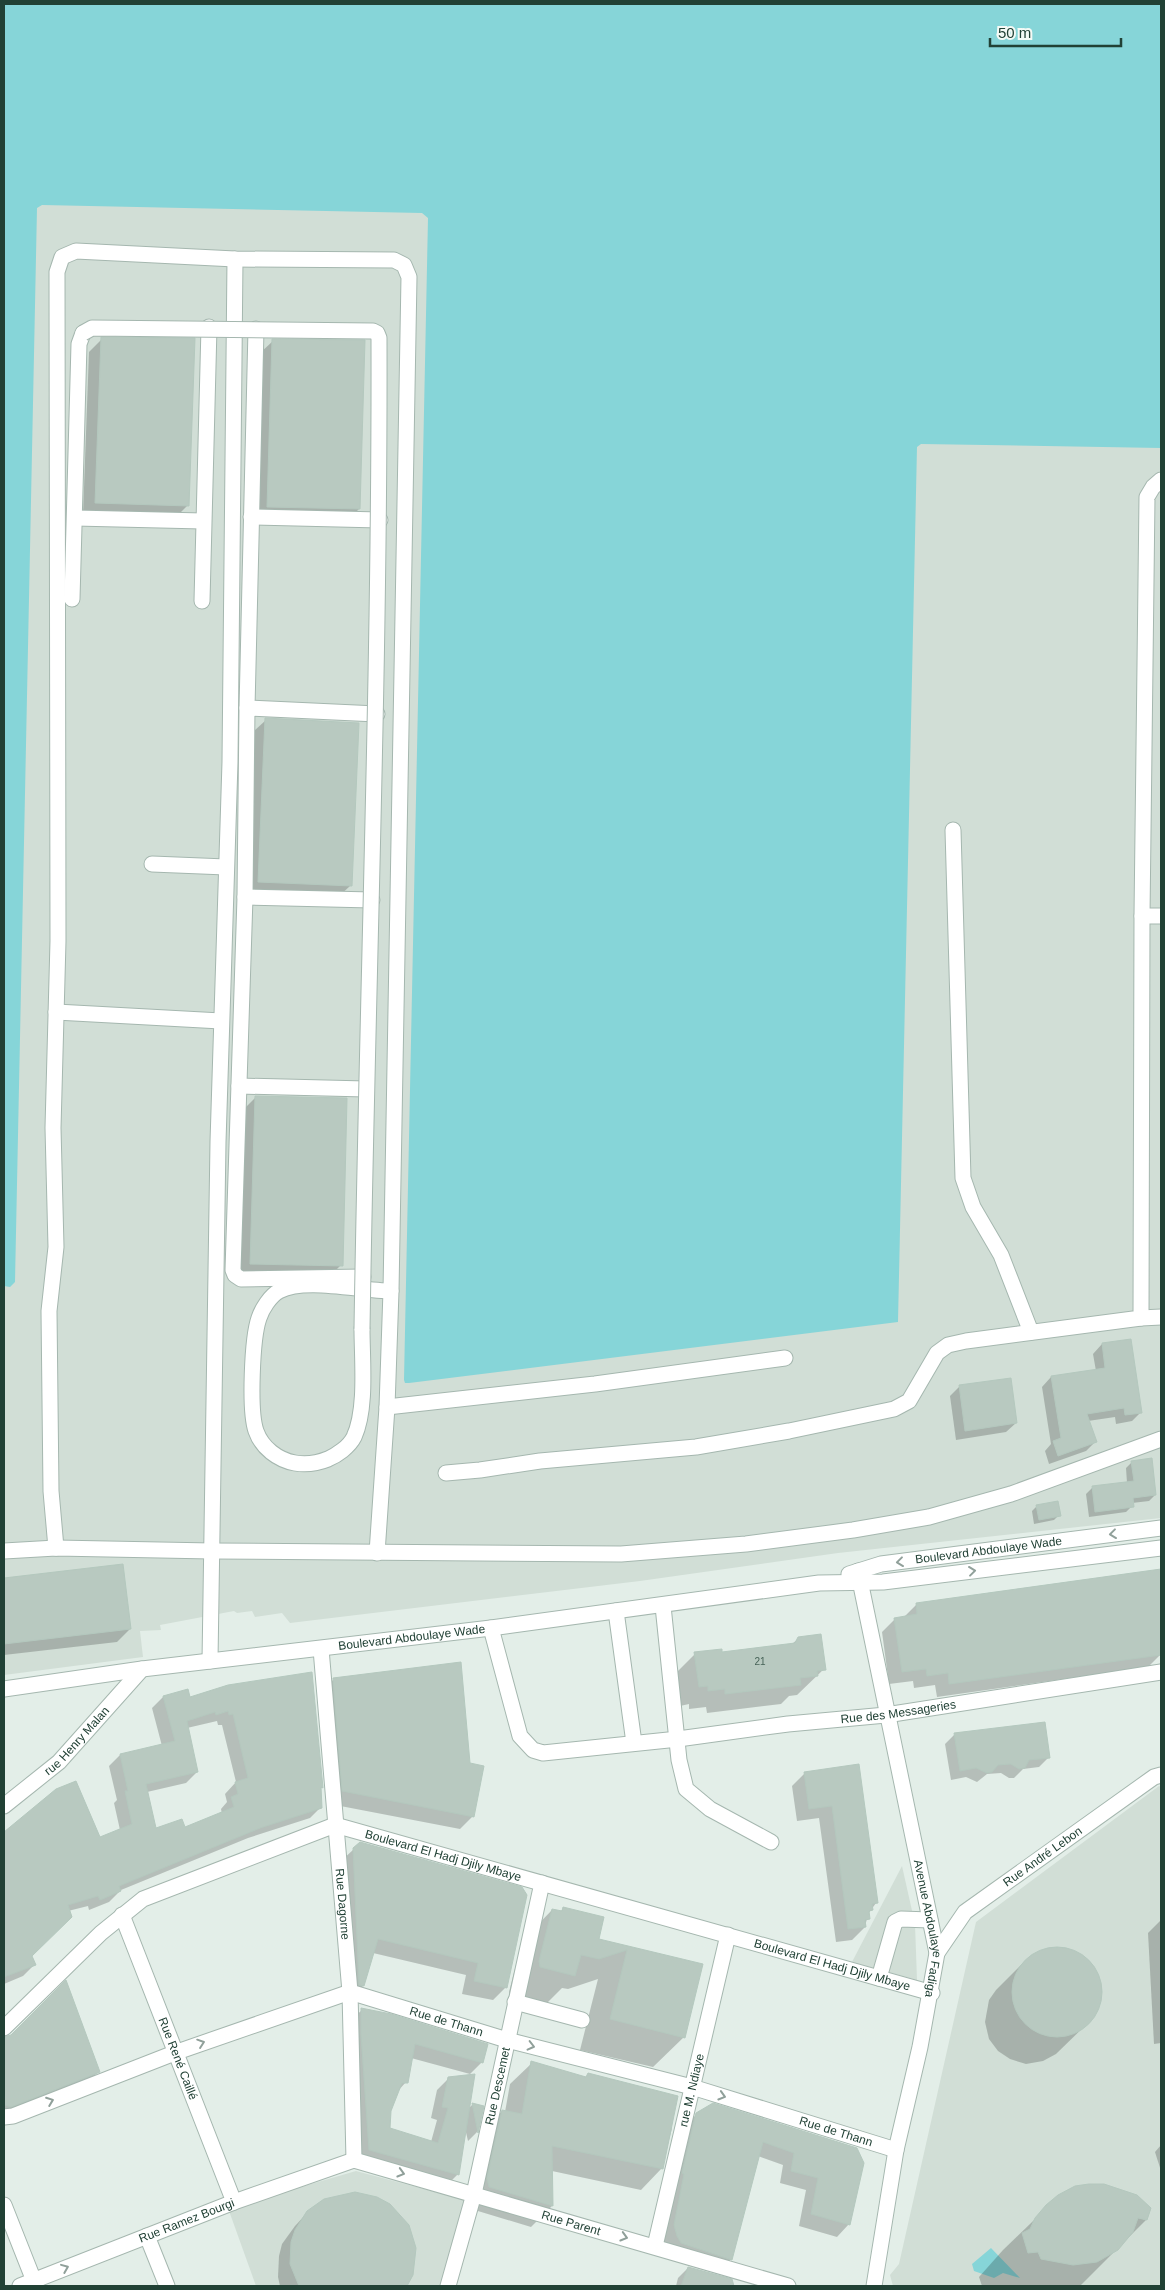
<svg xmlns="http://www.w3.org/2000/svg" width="1165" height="2290" font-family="Arial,sans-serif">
	<rect width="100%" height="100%" fill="#e3eee8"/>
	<g fill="#d1ded6">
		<polygon points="4,4 1161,4 1161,1518 838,1553 640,1581 290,1623 282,1613 255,1617 252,1611 237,1613 234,1611 160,1625 161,1630 140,1631 143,1657 4,1675"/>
		<polygon points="1159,1786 1161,1787 1161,2286 893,2286 890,2275 899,2264 976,1922"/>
		<polygon points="902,1866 915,1924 917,1980 852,1962"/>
		<polygon points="356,2171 473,2202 451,2286 256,2286 228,2208"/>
	</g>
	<g fill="#86d5d8">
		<polygon points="4,4 1161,4 1161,448 921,444 917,447 898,1322 409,1383 405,1383 404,1380 428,218 422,213 42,205 37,208 15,1282 10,1287 4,1286"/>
		<polygon points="991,2248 1020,2278 1003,2273 994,2278 974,2271 972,2264"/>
	</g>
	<g fill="#0003" fill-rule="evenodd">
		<polygon points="102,339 188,505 175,518 83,515 89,352"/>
		<polygon points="273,341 359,509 346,522 255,519 260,353"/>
		<polygon points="266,720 350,886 337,898 246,895 253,732"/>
		<polygon points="256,1097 341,1265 328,1278 238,1276 243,1110"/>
		<polygon points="1102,1344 1141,1412 1132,1421 1116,1424 1115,1417 1088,1421 1095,1442 1086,1451 1049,1464 1045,1451 1051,1444 1042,1387 1051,1377 1096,1371 1093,1354"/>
		<polygon points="959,1387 1016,1423 1006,1432 956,1440 950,1396"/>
		<polygon points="1132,1462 1155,1495 1149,1501 1132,1503 1132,1506 1126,1512 1089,1517 1086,1494 1092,1488 1127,1483 1126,1468"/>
		<polygon points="1037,1506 1059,1515 1054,1520 1034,1524 1032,1511"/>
		<polygon points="122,1565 130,1629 117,1642 4,1655 4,1579"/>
		<polygon points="1160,1570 1161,1654 1148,1667 937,1697 935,1685 914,1688 913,1681 889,1684 882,1632 895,1619 904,1617 917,1604"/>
		<polygon points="799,1638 824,1669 797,1695 789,1696 781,1704 707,1713 706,1707 689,1709 689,1704 680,1706 676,1673 695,1654 721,1654 792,1644"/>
		<polygon points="333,1680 473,1816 460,1829 330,1804 321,1693"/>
		<path d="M 228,1686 L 322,1787 L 320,1790 L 321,1807 L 310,1818 L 248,1838 L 121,1890 L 109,1902 L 89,1910 L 88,1906 L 68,1911 L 31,1956 L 34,1965 L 23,1976 L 4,1984 L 4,1833 L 56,1790 L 99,1839 L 120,1830 L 114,1803 L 117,1800 L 109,1766 L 120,1755 L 162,1746 L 152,1708 L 163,1697 L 189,1698 ZM 217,1721 L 218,1725 L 222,1725 L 236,1782 L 225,1794 L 227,1802 L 221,1809 L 222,1814 L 184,1829 L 155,1830 L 147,1792 L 186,1783 L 197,1772 L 187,1728 Z"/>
		<polygon points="954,1735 1048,1758 1039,1767 1023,1769 1014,1778 1009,1778 1001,1773 987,1774 977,1782 966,1777 951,1780 945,1744"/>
		<polygon points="858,1766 876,1903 868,1914 865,1927 852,1940 836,1942 819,1818 797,1821 792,1786 805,1773"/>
		<polygon points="354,1849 506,1987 493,2000 462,1994 466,1975 373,1953 363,1986 350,1999 340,1862"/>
		<polygon points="563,1909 597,1940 701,1965 684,2037 653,2067 580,2050 598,1979 568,1989 562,1988 544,2006 510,1997 509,1992 522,1941 552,1910 560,1912"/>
		<polygon points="1161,1920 1161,2043 1154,2044 1148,1933"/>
		<polygon points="1063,1948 1077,1953 1090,1962 1097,1975 1101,1990 1099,2004 1093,2018 1056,2054 1043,2061 1026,2064 1010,2059 998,2051 989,2039 985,2022 989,2000 996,1990 1024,1962 1046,1949"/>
		<polygon points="66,1982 98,2072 89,2081 4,2115 4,2043"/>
		<polygon points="362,2010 482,2062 470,2074 411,2058 406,2082 397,2092 390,2111 389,2129 431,2142 437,2120 431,2118 437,2090 449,2078 468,2109 472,2105 482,2107 477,2132 468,2141 465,2128 458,2174 446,2186 358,2162 350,2021"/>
		<polygon points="532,2063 585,2078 589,2074 669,2130 672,2128 662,2168 641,2190 552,2171 552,2206 531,2227 468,2208 481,2133 502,2111 505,2112 510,2084"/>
		<polygon points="697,2114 856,2149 849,2224 837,2237 799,2226 806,2190 780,2183 783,2165 758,2156 731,2259 719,2272 665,2249 663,2238 684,2127"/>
		<polygon points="1161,2145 1161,2171 1155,2152"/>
		<polygon points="1059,2196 1146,2220 1080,2286 982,2286 979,2277 1003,2250"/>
		<polygon points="308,2212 412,2274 405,2286 280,2286 278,2277 279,2256 282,2244 295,2226"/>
		<polygon points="688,2268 731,2280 733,2286 676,2286 678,2278"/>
	</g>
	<g fill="#b8c9c0" stroke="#b4c8be" fill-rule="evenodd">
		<polygon points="101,337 195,338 189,506 95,503"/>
		<polygon points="272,339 365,340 360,509 267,507"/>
		<polygon points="265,718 359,723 352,886 258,882"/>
		<polygon points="255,1096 347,1098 343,1266 250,1264"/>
		<polygon points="1131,1339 1142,1413 1125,1415 1124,1408 1087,1414 1097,1442 1058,1456 1053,1441 1061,1438 1051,1376 1105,1368 1102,1343"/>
		<polygon points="1011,1378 1017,1423 965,1431 959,1385"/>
		<polygon points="1152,1458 1156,1495 1133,1498 1134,1507 1095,1512 1092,1486 1134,1481 1131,1461"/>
		<polygon points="1058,1501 1061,1516 1039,1520 1036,1505"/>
		<polygon points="123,1564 131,1629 4,1644 4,1578"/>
		<polygon points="1161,1569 1161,1655 949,1684 948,1673 927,1676 926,1669 902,1672 894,1618 917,1614 916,1603"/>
		<polygon points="821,1634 826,1670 817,1671 818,1676 800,1678 801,1685 725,1694 725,1689 708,1691 708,1686 699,1687 694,1652 722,1649 722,1652 795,1643 798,1637"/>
		<polygon points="461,1662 470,1763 484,1766 474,1817 342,1791 333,1678"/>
		<path d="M 312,1672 L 323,1788 L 321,1787 L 322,1808 L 260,1828 L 119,1886 L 121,1891 L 100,1900 L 98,1896 L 68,1905 L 72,1917 L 32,1956 L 36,1965 L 4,1977 L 4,1832 L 56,1789 L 76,1781 L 100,1837 L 132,1824 L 125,1791 L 128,1791 L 120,1754 L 175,1741 L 163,1696 L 188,1689 L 190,1697 L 228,1685 ZM 228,1711 L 229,1715 L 233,1714 L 248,1778 L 235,1782 L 238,1794 L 231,1797 L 234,1807 L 185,1827 L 182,1819 L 156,1828 L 146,1784 L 198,1772 L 187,1721 L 215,1712 L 216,1715 Z"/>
		<polygon points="1045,1722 1050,1758 1029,1760 1025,1768 1019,1769 1011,1764 998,1765 992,1772 987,1773 976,1768 960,1771 954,1733"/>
		<polygon points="859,1764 878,1903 872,1904 873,1910 869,1911 870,1919 865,1920 866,1927 848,1929 832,1806 809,1809 804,1772"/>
		<polygon points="360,1842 522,1887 527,1895 507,1988 474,1981 478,1963 378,1939 364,1986 359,1985 353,1848"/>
		<polygon points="563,1907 604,1917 599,1939 703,1964 685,2038 610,2019 627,1950 599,1959 581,1955 575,1976 540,1967 539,1961 552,1909 562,1911"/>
		<circle cx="1057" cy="1992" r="45"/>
		<polygon points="66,1980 100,2072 11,2107 4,2105 4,2037 11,2035"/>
		<polygon points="361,2008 391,2014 488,2044 483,2063 415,2044 408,2083 402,2083 391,2111 390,2128 438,2143 448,2108 442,2107 448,2077 475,2074 459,2175 369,2150 361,2035"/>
		<polygon points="531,2061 586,2077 588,2073 678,2096 663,2169 552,2146 553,2206 489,2187 487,2178 502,2110 522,2114"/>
		<polygon points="472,2103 484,2106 478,2133"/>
		<polygon points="713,2103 857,2148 864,2163 850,2225 811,2214 818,2178 791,2171 794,2153 763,2142 732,2260 681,2243 677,2236 674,2225 684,2174 682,2173 696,2113"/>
		<polygon points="1089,2184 1104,2184 1137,2195 1151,2208 1147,2220 1138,2218 1133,2232 1118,2250 1097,2262 1073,2265 1041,2259 1038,2252 1028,2253 1022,2233 1030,2229 1035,2218 1046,2205 1058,2195 1075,2186"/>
		<polygon points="355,2192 377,2197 390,2204 409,2225 416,2248 413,2275 407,2286 299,2286 290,2264 291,2242 295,2230 307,2211 324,2199"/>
		<polygon points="688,2267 732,2279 734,2286 681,2286"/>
	</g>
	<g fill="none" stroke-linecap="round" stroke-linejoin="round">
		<g stroke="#a5b7af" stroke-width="17">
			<g id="minor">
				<polyline points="256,329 247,708 245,897 233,1270 235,1275 241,1279 363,1277"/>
				<polyline points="251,517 380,520"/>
				<polyline points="75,518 203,521"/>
				<polyline points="72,599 79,344 83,333"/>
				<polyline points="202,601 209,327"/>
				<polyline points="247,708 377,714"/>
				<polyline points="953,830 963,1178 973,1207 1001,1255 1031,1332"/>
				<polyline points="152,864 226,867"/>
				<polyline points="245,897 372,900"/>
				<polyline points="1142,916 1161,916"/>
				<polyline points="56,1012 221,1021"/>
				<polyline points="239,1086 366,1089"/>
				<polyline points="1141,1318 1161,1317"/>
				<path d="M 362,1329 C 362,1360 367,1409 354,1437 C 349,1447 337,1455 328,1459 C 318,1463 306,1465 295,1463 C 278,1460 262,1448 256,1431 C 249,1411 252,1338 259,1318 C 262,1309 270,1296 279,1291 C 305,1277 360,1291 391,1291"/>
				<polyline points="387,1407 595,1384 785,1358"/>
				<polyline points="446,1473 480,1470 540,1461 696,1447 789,1431 894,1409 909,1401 937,1353 948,1345 966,1341 1141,1318 1142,916 1147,497 1153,487 1161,480"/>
				<polyline points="56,1548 51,1491 49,1311 56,1247 53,1128 58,941 57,272 62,257 76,251 235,259 394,260 404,265 409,277 391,1291 387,1407 377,1553"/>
				<polyline points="4,1551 56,1548 212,1551 621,1554 746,1544 853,1530 929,1517 1011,1494 1161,1439"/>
				<path id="s1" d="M 858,1571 L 937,1953 L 920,2047 L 896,2150 L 874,2286"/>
				<path id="s2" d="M 849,1574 L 881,1564 L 1161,1528"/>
				<polyline points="663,1606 679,1760 686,1789 710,1809 771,1842"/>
				<polyline points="616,1611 634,1743"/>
				<path id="s3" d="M 491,1628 L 520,1736 L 533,1750 L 543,1753 L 678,1739 L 788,1724 L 886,1715 L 1161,1672"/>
				<path id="s4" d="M 321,1649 L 350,1992 L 354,2160"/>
				<polyline points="210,1661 218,1142 230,762 235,259"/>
				<path id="s5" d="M 4,1689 L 142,1669 L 491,1628 L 819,1583 L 883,1582 L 1161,1548"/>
				<path id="s6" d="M 4,1806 L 59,1762 L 142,1669"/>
				<path id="s7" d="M 122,1915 L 234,2202"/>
				<path id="s8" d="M 937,1953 L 965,1912 L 1154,1777 L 1161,1775"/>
				<polyline points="879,1978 895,1922 901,1919 930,1920"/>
				<polyline points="515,2002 582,2020"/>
				<path id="s9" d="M 4,2028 L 101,1933 L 143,1899 L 335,1825 L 932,1993"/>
				<path id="s10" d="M 4,2117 L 13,2116 L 177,2052 L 350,1992 L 507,2040 L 692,2087 L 896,2150"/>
				<path id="s11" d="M 354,2160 L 788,2286"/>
				<polyline points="4,2205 36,2286"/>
				<polyline points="147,2236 167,2286"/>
				<path id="s12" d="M 655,2246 L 728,1935"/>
				<path id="s13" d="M 20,2286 L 234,2202 L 354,2160"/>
				<path id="s14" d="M 448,2286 L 474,2194 L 542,1883"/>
			</g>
		</g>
		<use href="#minor" stroke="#fff" stroke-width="15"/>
		<g stroke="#a5b7af" stroke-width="17" stroke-linecap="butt">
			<path id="minor-bridge" d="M 83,333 L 92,328 L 373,331 L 377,333 L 379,338 C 380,668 367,998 362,1329"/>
		</g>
		<use href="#minor-bridge" stroke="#fff" stroke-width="15"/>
	</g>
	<defs><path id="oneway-chevron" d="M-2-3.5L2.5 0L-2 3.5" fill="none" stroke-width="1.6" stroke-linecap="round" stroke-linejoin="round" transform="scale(1.25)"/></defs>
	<g stroke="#90a09a">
		<use href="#oneway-chevron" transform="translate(1113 1534) rotate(173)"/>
		<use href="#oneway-chevron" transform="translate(900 1562) rotate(173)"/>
		<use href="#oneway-chevron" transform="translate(972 1571) rotate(-7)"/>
		<use href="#oneway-chevron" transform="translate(201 2043) rotate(-19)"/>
		<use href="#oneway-chevron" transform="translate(531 2046) rotate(14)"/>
		<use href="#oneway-chevron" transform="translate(722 2096) rotate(17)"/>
		<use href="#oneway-chevron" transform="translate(50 2101) rotate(-21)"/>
		<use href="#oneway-chevron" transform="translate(401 2173) rotate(16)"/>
		<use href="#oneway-chevron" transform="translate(624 2237) rotate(16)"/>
		<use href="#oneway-chevron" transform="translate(65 2268) rotate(-22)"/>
	</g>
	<g text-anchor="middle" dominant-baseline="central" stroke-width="4" stroke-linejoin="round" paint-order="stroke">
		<g font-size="10" fill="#476358">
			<text x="760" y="1661">21</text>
		</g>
		<g font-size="12" fill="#214135" stroke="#f4faf6">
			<text stroke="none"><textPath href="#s2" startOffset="142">Boulevard Abdoulaye Wade</textPath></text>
			<text stroke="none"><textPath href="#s5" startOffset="411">Boulevard Abdoulaye Wade</textPath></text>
			<text stroke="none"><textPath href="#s3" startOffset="499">Rue des Messageries</textPath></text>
			<text stroke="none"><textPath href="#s6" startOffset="98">rue Henry Malan</textPath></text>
			<text stroke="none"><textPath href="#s9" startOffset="508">Boulevard El Hadj Djily Mbaye</textPath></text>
			<text stroke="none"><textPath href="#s8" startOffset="145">Rue André Lebon</textPath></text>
			<text stroke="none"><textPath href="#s4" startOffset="256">Rue Dagorne</textPath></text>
			<text stroke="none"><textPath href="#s1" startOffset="365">Avenue Abdoulaye Fadiga</textPath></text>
			<text stroke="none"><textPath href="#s9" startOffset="912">Boulevard El Hadj Djily Mbaye</textPath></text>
			<text stroke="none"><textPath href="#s10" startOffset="469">Rue de Thann</textPath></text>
			<text stroke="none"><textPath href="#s7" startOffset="154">Rue René Caillé</textPath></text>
			<text stroke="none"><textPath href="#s14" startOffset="206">Rue Descemet</textPath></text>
			<text stroke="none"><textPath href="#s12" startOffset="160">rue M. Ndiaye</textPath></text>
			<text stroke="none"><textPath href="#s10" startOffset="874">Rue de Thann</textPath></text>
			<text stroke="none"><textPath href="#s13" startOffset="179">Rue Ramez Bourgi</textPath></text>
			<text stroke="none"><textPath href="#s11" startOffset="226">Rue Parent</textPath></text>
		</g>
	</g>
	<rect width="1165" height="2290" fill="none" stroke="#214135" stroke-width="10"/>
	<path d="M990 38v8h131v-8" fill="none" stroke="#214135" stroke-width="2.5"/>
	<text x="998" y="38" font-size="15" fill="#214135" stroke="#f4faf6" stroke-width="4" paint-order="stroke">50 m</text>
</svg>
